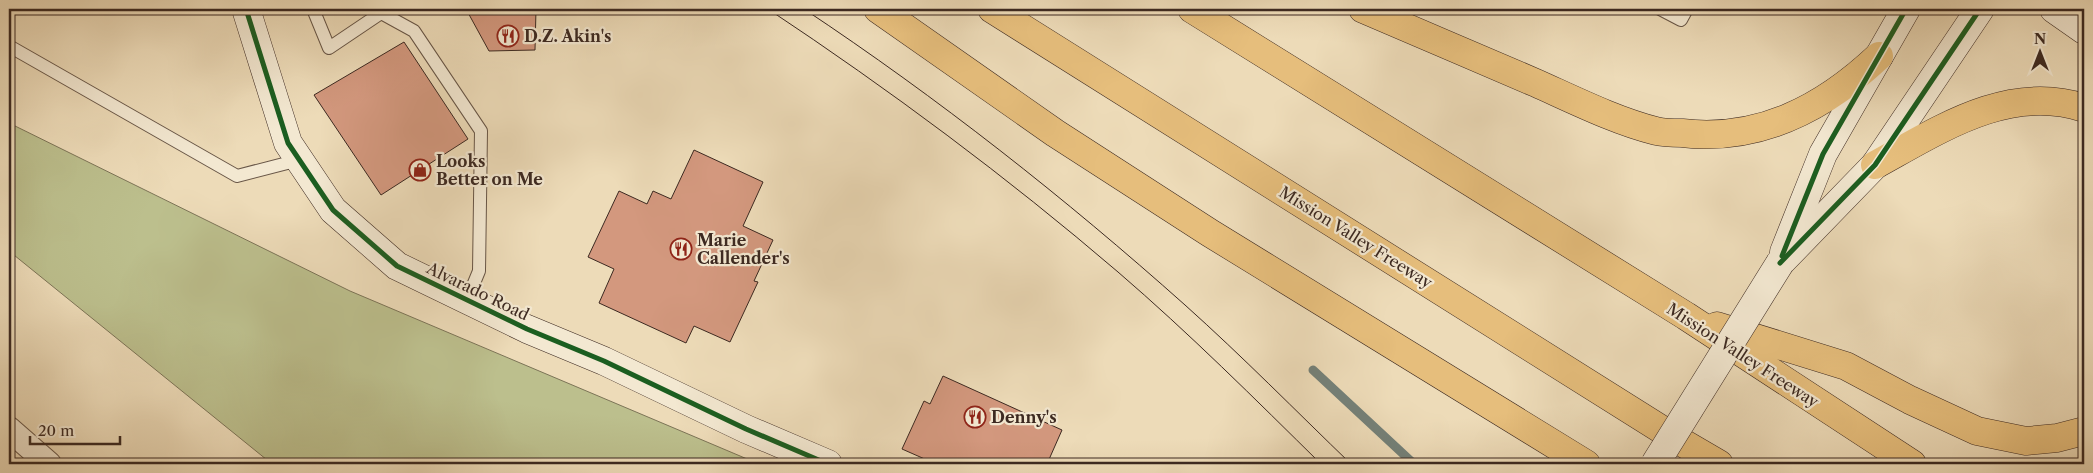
<svg xmlns="http://www.w3.org/2000/svg" width="2093" height="473" font-family="'Libre Caslon Text',serif">
	<rect width="100%" height="100%" fill="#eddbb8"/>
	<filter id="stains"><feTurbulence type="fractalNoise" baseFrequency=".004" numOctaves="4"/><feColorMatrix values="0 0 0 0 .2 0 0 0 0 .09 0 0 0 0 .02 0 0 0 .5 -.17"/></filter>
	<radialGradient id="worn" r=".72"><stop offset=".6" stop-color="#630" stop-opacity="0"/><stop offset="1" stop-color="#630" stop-opacity=".3"/></radialGradient>
	<polygon fill="#bcbf8d" stroke="#7c7457" points="9,123 350,291 759,464 272,464 9,251"/>
	<g fill="none" stroke-linecap="round" stroke-linejoin="round">
		<polyline stroke="#748179" stroke-width="9" points="1313,370 1414,464"/>
	</g>
	<g fill="#d3987e" stroke="#3c2921">
		<polygon points="466,9 536,9 535,50 489,51"/>
		<polygon points="404,42 468,139 381,195 314,95"/>
		<polygon points="694,150 763,182 743,226 773,240 754,281 758,282 730,342 694,326 686,343 599,303 614,269 588,257 619,191 647,204 653,191 671,199"/>
		<polygon points="943,376 1062,430 1047,464 936,464 902,449 924,401 930,404"/>
	</g>
	<g fill="none" stroke-linecap="round" stroke-linejoin="round">
		<g stroke="#685647" stroke-width="14">
			<g id="lane">
				<polyline points="313,9 329,48 381,13"/>
				<polyline points="374,9 414,31 481,131 479,271 467,300"/>
				<polyline points="1660,9 1681,20 1687,9"/>
				<polyline points="9,46 237,176 299,160"/>
			</g>
		</g>
		<g stroke="#685647" stroke-width="26">
			<polyline id="street" points="9,429 49,464"/>
		</g>
		<g stroke="#3c2921" stroke-width="29">
			<g id="secondary">
				<polyline points="246,9 288,143 333,210 397,266 527,329 604,361 746,429 828,464"/>
				<polyline points="2054,9 2084,30"/>
				<polyline points="1784,252 1823,154 1906,9"/>
				<polyline points="1780,263 1875,165 1980,9"/>
			</g>
		</g>
		<g stroke="#3c2921" stroke-width="29">
			<g id="highway">
				<polyline points="878,9 1055,133 1210,233 1586,464"/>
				<polyline points="992,9 1683,443 1719,464"/>
				<polyline points="1192,9 1686,316 1912,464"/>
				<path d="M 1363,9 C 1421,34 1478,58 1536,83 C 1574,100 1616,121 1656,131 C 1664,133 1674,133 1682,133 C 1760,142 1824,108 1879,56"/>
				<path d="M 1875,165 C 1939,130 2008,83 2084,108"/>
				<polyline points="1717,326 1846,366 1910,400 1977,431 2026,441 2057,438 2084,431"/>
			</g>
		</g>
		<use href="#lane" stroke="#f3e8d1" stroke-width="12"/>
		<use href="#street" stroke="#f3e8d1" stroke-width="24"/>
		<use href="#secondary" stroke="#f3e8d1" stroke-width="28"/>
		<use href="#highway" stroke="#e6be7c" stroke-width="28"/>
		<g stroke="#3c2921" stroke-width="1">
			<path d="M 768,9 C 890,90 1007,177 1118,272 C 1189,333 1255,399 1321,464"/>
			<path d="M 804,9 C 938,98 1065,198 1185,305 C 1242,356 1296,411 1351,464"/>
		</g>
		<g stroke="#3c2921" stroke-width="29" stroke-linecap="butt">
			<polyline id="secondary-bridge" points="1655,464 1780,263"/>
		</g>
		<use href="#secondary-bridge" stroke="#f3e8d1" stroke-width="28"/>
		<g stroke="#f3e8d1" stroke-width="8">
			<g id="cycleway">
				<polyline points="246,9 288,143 333,210 397,266 527,329 604,361 746,429 828,464"/>
				<polyline points="1782,256 1823,154 1906,9"/>
				<polyline points="1780,263 1875,165 1980,9"/>
			</g>
		</g>
		<use href="#cycleway" stroke="#1b5e20" stroke-width="5"/>
	</g>
	<defs>
		<g id="restaurant-ring" transform="scale(1.125)"><circle r="9.5" fill="#f3e8d1" stroke="#8f2418" stroke-width="1.5"/><path d="M-5-6h1v4h1v-4h1v4h1v-4h1v5L-1.5 .5V6h-2V.5L-5-1ZM5-6V6H3V1.5H1.5Q1.5-4 5-6Z" fill="#8f2418"/></g>
		<g id="shop-ring" transform="scale(1.125)"><circle r="9.5" fill="#f3e8d1" stroke="#8f2418" stroke-width="1.5"/><path d="M-5-2.5h2.3a2.7 3.5 0 0 1 5.4 0H5L5.5 6h-11ZM-1.5-2.5h3a1.5 2.3 0 0 0-3 0Z" fill="#8f2418"/></g>
	</defs>
	<g fill-rule="evenodd">
		<use href="#restaurant-ring" x="508" y="36"/>
		<use href="#shop-ring" x="420" y="170"/>
		<use href="#restaurant-ring" x="681" y="249"/>
		<use href="#restaurant-ring" x="975" y="417"/>
	</g>
	<g text-anchor="middle" dominant-baseline="central" stroke-width="4.5" stroke-linejoin="round" paint-order="stroke">
		<g font-size="16" font-weight="bold" fill="#3c2921" stroke="#f3e8d1" text-anchor="start">
			<text x="524" y="36">D.Z. Akin's</text>
			<text x="436" y="161">Looks<tspan x="436" dy="18">Better on Me</tspan></text>
			<text x="697" y="240">Marie<tspan x="697" dy="18">Callender's</tspan></text>
			<text x="991" y="417">Denny's</text>
		</g>
		<g font-size="16" fill="#3c2921" stroke="#f3e8d1">
			<text transform="translate(1356 237) rotate(32)">Mission Valley Freeway</text>
			<text transform="translate(478 291) rotate(26)">Alvarado Road</text>
			<text transform="translate(1743 355) rotate(33)">Mission Valley Freeway</text>
		</g>
	</g>
	<rect width="2093" height="473" fill="none" stroke="#eddbb8" stroke-width="30"/>
	<rect x="10" y="10" width="2073" height="453" fill="none" stroke="#3c2921" stroke-width="2.5"/>
	<rect x="15" y="15" width="2063" height="443" fill="none" stroke="#3c2921"/>
	<g transform="translate(2040 52)" stroke="#f3e8d1" stroke-width="4" paint-order="stroke">
	<path d="M0-4L9 19L0 12L-9 19Z" fill="#3c2921"/>
	<text y="-8" font-size="14" font-weight="bold" text-anchor="middle" fill="#3c2921">N</text>
	</g>
	<path d="M30 436v8h90v-8" fill="none" stroke="#3c2921" stroke-width="2.5"/>
	<text x="38" y="436" font-size="15" fill="#3c2921" stroke="#f3e8d1" stroke-width="4" paint-order="stroke">20 m</text>
	<rect width="100%" height="100%" filter="url(#stains)"/>
	<rect width="100%" height="100%" fill="url(#worn)"/>
</svg>
